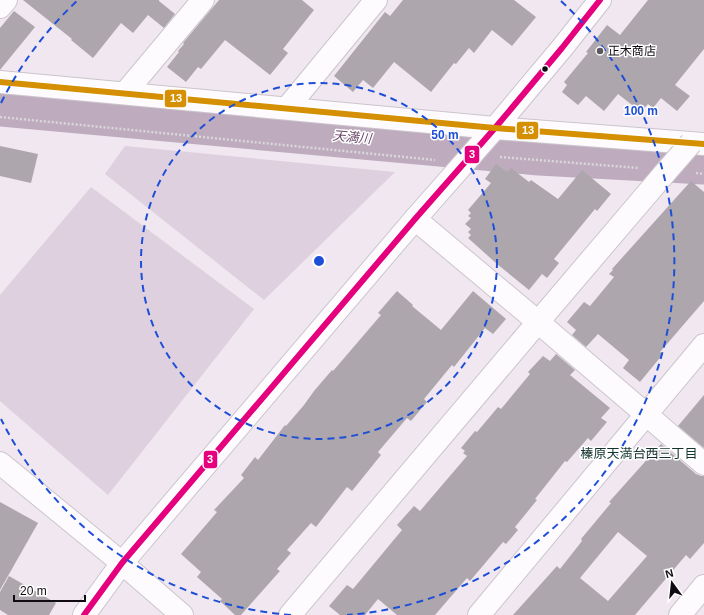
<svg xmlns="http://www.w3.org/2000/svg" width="704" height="615" font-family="Arial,'Noto Sans JP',sans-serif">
	<rect width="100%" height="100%" fill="#f0e7f0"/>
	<g fill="#ded0de">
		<polygon points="125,146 395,172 264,300 105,174"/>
		<polygon points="91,187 254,309 108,495 0,401 0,295"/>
	</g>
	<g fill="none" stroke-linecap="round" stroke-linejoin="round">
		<polyline stroke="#beacbe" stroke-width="43" points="0,105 539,154 704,163"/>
	</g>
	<g fill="#ada7ad" fill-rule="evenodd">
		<polygon points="23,0 159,0 159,1 175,14 164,28 148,15 133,33 121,23 93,58 71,40 72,39"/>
		<polygon points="219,0 302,0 314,10 283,49 288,53 270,75 225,40 201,69 198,67 186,82 167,67 179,52 178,51 184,44 183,43"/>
		<polygon points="403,0 514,0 536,17 512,46 492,30 474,53 469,48 456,64 454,63 431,92 394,62 373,88 363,80 353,92 334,76 385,12 390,16"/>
		<polygon points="648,0 704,0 704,49 675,85 690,96 677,111 661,98 653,108 648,104 641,112 618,94 604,111 586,96 578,105 562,92 567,85 564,82 588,53 586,52 607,25 620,35"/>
		<polygon points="14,11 35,27 0,70 0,28"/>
		<polygon points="0,146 38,154 31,183 0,176"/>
		<polygon points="496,164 507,172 511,168 529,182 531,180 558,199 582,170 611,194 597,211 595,209 554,259 559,263 547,278 542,274 529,290 497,264 468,238 471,235 468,232 471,229 465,224 471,218 468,216 471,213 468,210 491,183 485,179"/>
		<polygon points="691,181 704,192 704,301 660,352 663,354 640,382 623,368 629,360 598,334 586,347 572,335 576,330 567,322 584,302 590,306 614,277 609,274 613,270 612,269"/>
		<polygon points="397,291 413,305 412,306 441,330 473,291 506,319 493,334 485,328 454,367 452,365 424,399 427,402 411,421 407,418 378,452 381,455 352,491 347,487 316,527 311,523 287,550 291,553 277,569 280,571 241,615 235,615 220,601 222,599 197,577 201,572 181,554 217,512 214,510 244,478 241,475 255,457 258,460 285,425 286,426 304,405 314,391 332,370 333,371 381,315 378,313"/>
		<polygon points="556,354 575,370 570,375 610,408 601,418 607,422 591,441 588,438 567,462 565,461 535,499 537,500 515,527 518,530 506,544 503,542 470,581 467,578 435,615 397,615 378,599 365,615 340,615 329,606 347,585 353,589 402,530 397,525 414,506 420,511 467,456 463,453 465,451 461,448 475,431 477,432 498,407 501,409 530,374 528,372 543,356 550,361"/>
		<polygon points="704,395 704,448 678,426"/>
		<path d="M 661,444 L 696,474 L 701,476 L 704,476 L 704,543 L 690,559 L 686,555 L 635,615 L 513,615 L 557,566 L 560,569 L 582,541 L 581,539 L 611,503 L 609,502 ZM 618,532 L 647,556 L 608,601 L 580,578 Z"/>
		<polygon points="0,502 38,523 0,590"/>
		<polygon points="9,576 56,603 49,615 8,615 0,610 0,592"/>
	</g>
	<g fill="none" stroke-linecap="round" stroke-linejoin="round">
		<g stroke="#ccc5cc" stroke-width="24">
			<g id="minor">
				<polyline points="0,7 6,0"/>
				<polyline points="0,82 495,128 704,144"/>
				<polyline points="125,93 203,0"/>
				<polyline points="287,108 376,0"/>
				<polyline points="415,219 538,322 704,464"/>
				<polyline points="0,463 122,563 182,615"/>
				<polyline points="84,615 122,563 415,219 495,128 562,48 600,0"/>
				<polyline points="290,615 538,322 664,174"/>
				<polyline points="479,615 704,345"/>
				<polyline points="680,615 704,586"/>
			</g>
		</g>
		<g stroke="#d9d7d9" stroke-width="2.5" stroke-dasharray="2 2" stroke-linecap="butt">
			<polyline points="0,117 435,160"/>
			<polyline points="500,157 639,168"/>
			<polyline points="696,173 704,174"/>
		</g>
		<use href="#minor" stroke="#fdfbfd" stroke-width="22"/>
		<g stroke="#ccc5cc" stroke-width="24" stroke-linecap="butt">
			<polyline id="minor-bridge" points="664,174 691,143"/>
		</g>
		<use href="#minor-bridge" stroke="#fdfbfd" stroke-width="22"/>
		<g stroke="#fff" stroke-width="9">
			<polyline id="bus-1" points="84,615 122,563 415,219 495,128 562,48 600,0"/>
		</g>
		<g stroke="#fff" stroke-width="9">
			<polyline id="bus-2" points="0,82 495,128 704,144"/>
		</g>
		<use href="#bus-1" stroke="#e5007d" stroke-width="6"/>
		<use href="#bus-2" stroke="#d48f02" stroke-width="6"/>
	</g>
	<g fill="none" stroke="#1d4ed8" stroke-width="2" stroke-dasharray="7 5">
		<circle cx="319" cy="261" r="178"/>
		<path d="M291 615A355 355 0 0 1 1 419M1 103A355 355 0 0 1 77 1M561 1A355 355 0 0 1 347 615"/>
	</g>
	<circle fill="#5e585e" stroke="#fff" stroke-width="1.5" cx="600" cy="51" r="4"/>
	<circle fill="#100b10" stroke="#fff" stroke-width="1.5" cx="545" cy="69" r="3.5"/>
	<g text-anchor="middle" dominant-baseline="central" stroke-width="3" stroke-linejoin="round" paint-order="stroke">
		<g font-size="12" fill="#100b10" stroke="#fff" text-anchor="start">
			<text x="608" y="51">正木商店</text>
		</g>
		<g font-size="13" font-style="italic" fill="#6c496d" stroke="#fff">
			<text transform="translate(352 137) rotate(5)">天満川</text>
		</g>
		<g font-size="13" fill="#14332c" stroke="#fff">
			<text x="639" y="453">榛原天満台西三丁目</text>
		</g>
	</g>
	<circle cx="319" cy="261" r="6" fill="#1d4ed8" stroke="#fff" stroke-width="2"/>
	<g font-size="12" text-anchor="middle" font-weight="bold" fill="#1d4ed8" stroke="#fff" stroke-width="3" stroke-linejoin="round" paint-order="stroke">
		<text x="641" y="115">100 m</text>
		<text x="445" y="139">50 m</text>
	</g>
	<g stroke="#fff" stroke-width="1.5">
		<rect x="164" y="89" width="23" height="19" rx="4" fill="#d48f02"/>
		<rect x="516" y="121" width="23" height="19" rx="4" fill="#d48f02"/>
		<rect x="464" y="145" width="16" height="19" rx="4" fill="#e5007d"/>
		<rect x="203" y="450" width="15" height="19" rx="4" fill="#e5007d"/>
	</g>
	<g font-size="11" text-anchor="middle" font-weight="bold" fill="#fff">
		<text x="176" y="102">13</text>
		<text x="528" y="134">13</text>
		<text x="472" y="158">3</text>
		<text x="210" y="463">3</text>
	</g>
	<g transform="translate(672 583) rotate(345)" stroke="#ffffff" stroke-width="3" paint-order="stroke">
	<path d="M0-3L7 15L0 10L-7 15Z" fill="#100b10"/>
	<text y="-6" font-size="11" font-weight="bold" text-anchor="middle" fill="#100b10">N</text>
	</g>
	<path d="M14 595v6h71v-6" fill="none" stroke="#100b10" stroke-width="2"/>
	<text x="20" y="595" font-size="12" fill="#100b10" stroke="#ffffff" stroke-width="3" paint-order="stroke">20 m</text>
</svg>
